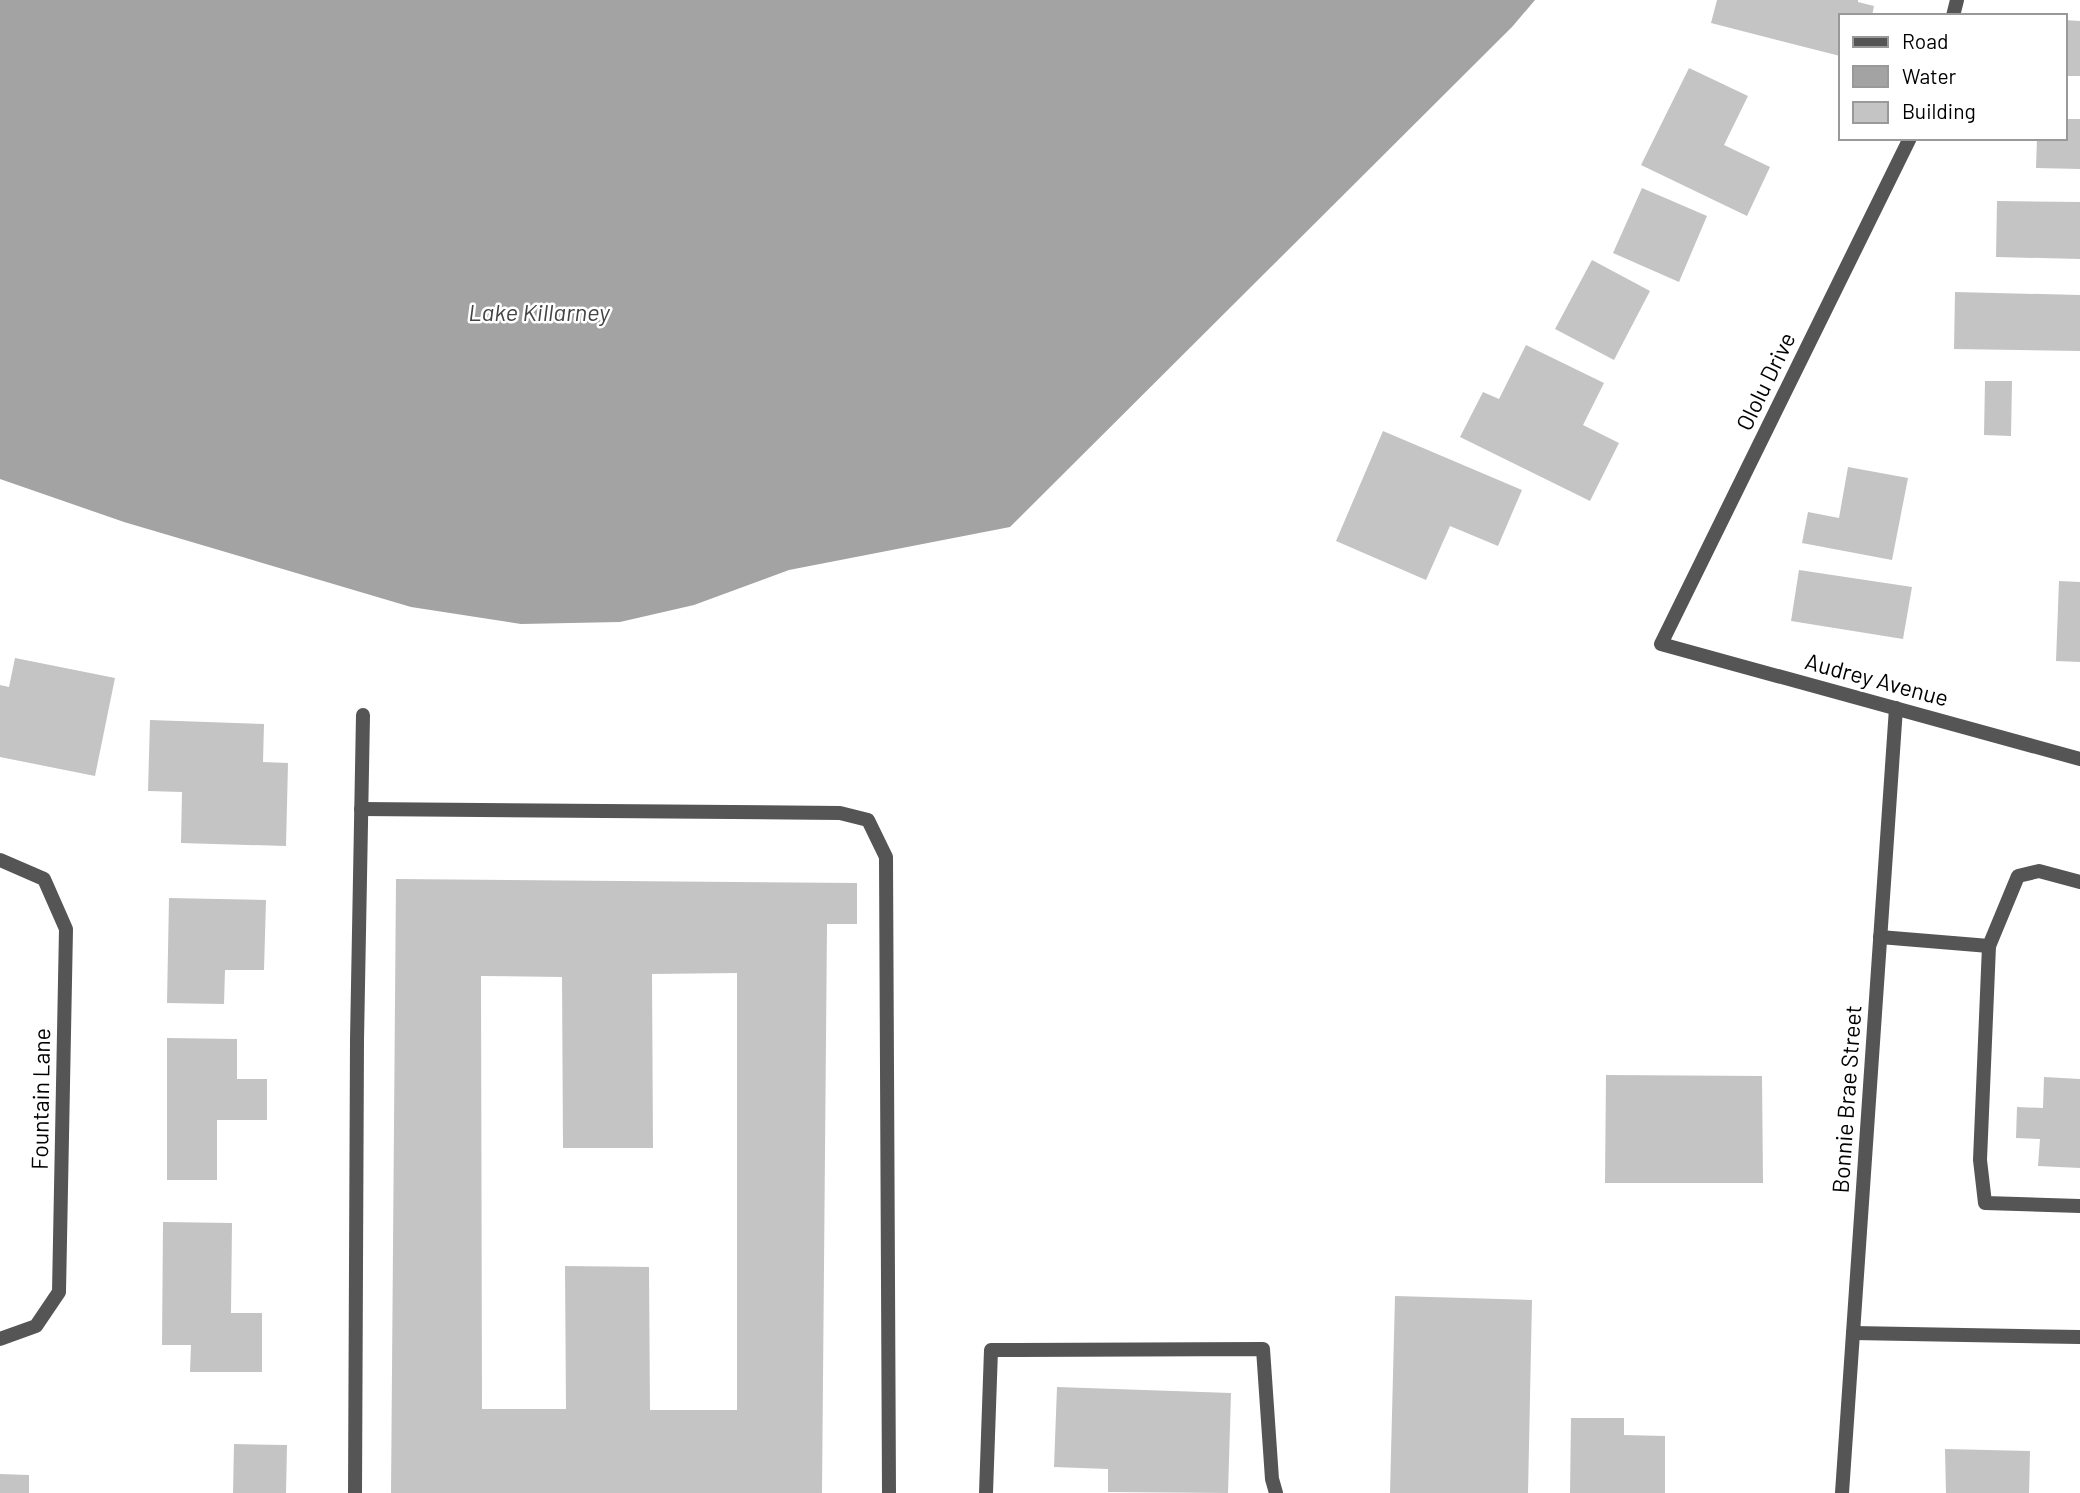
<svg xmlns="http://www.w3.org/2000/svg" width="2080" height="1493" font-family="Barlow,sans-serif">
	<rect width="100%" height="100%" fill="#fff"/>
	<polygon fill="#a3a3a3" points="0,0 1535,0 1512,27 1010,527 789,570 694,605 620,622 521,624 411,607 124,522 0,479"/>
	<g fill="#c4c4c4" fill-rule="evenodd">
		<polygon points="1717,0 1858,0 1858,2 1874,6 1872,16 1840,16 1840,56 1711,23"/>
		<polygon points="2064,20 2080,21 2080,76 2064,76"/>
		<polygon points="1689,68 1748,96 1724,145 1770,167 1747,216 1641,165"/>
		<polygon points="2064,119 2080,119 2080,169 2036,168 2037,138 2064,138"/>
		<polygon points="1642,188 1707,216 1679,282 1613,253"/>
		<polygon points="1997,201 2080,202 2080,259 1996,257"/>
		<polygon points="1592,260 1650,291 1614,360 1555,329"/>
		<polygon points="1955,292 2080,295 2080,351 1954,349"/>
		<polygon points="1526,345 1604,383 1583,425 1619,443 1590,501 1460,437 1483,392 1499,399"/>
		<polygon points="1985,381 2012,381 2011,436 1984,435"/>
		<polygon points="1383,431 1522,490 1498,546 1450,526 1426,580 1336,541"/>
		<polygon points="1848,467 1908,478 1892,560 1802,543 1808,512 1839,518"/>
		<polygon points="1799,570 1912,587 1903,639 1791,621"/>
		<polygon points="2059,581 2080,582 2080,662 2056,661"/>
		<polygon points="15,658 115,678 95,776 0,757 0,685 9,687"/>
		<polygon points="150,720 264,724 263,762 288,763 286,846 181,843 182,792 148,791"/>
		<path d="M 396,879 L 857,883 L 857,924 L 827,924 L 822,1493 L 391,1493 ZM 737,973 L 737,1410 L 650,1410 L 649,1267 L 565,1266 L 566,1409 L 482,1409 L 481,976 L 562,977 L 563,1148 L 653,1148 L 652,974 Z"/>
		<polygon points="169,898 266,900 264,970 225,970 224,1004 167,1003"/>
		<polygon points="167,1038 237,1039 237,1079 267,1079 267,1120 217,1120 217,1180 167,1180"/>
		<polygon points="1606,1075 1762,1076 1763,1183 1605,1183"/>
		<polygon points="2044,1077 2080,1079 2080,1168 2038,1166 2040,1139 2016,1138 2017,1107 2043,1108"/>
		<polygon points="163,1222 232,1223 231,1313 262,1313 262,1372 190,1372 191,1345 162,1345"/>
		<polygon points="1395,1296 1532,1300 1528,1493 1390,1493"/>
		<polygon points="1057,1387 1231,1393 1228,1493 1108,1492 1108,1469 1054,1467"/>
		<polygon points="1571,1418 1624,1418 1624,1435 1665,1436 1665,1493 1570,1493"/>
		<polygon points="234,1444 287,1445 286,1493 233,1493"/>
		<polygon points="1945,1449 2030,1451 2029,1493 1946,1493"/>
		<polygon points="0,1474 29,1475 29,1493 0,1493"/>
	</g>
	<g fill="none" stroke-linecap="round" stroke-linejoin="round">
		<g stroke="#555" stroke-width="14">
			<polyline points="361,809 840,813 868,820 886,857 889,1493"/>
			<polyline points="1880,937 1989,946 1980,1160 1985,1203 2080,1206"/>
			<polyline points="1989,946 2018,876 2039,871 2080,882"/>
			<polyline points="1853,1333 2080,1337"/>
			<polyline points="355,1493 357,1040 363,715"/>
			<polyline points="986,1493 991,1350 1263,1349 1272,1479 1276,1493"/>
		</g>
		<g stroke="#555" stroke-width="14">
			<polyline points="1953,16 1957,0"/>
			<polyline points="1910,138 1661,644 2080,759"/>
			<polyline points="0,860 44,879 66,929 59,1292 36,1326 0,1339"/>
			<polyline points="1842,1493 1896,708"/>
		</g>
	</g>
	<g text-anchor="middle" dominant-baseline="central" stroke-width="5" stroke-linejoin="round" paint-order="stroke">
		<g font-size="23" fill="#000" stroke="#fff">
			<text transform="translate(1765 381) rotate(-64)">Ololu Drive</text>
			<text transform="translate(1877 679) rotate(15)">Audrey Avenue</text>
			<text transform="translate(40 1099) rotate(-89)">Fountain Lane</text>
			<text transform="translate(1846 1099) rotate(-86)">Bonnie Brae Street</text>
		</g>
		<g font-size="24" font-style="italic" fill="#444" stroke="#fff">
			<text x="539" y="311">Lake Killarney</text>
		</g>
	</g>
	<rect x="1839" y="14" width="228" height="126" fill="#ffffff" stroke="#999999" stroke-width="2"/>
	<rect x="1853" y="37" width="35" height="10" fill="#555555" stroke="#999999" stroke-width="2"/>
	<text x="1902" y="49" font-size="21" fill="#000000">Road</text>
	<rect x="1853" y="66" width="35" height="21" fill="#a3a3a3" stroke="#999999" stroke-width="2"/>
	<text x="1902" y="84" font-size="21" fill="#000000">Water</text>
	<rect x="1853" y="102" width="35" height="21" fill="#c4c4c4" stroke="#999999" stroke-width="2"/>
	<text x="1902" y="119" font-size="21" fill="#000000">Building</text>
</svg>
